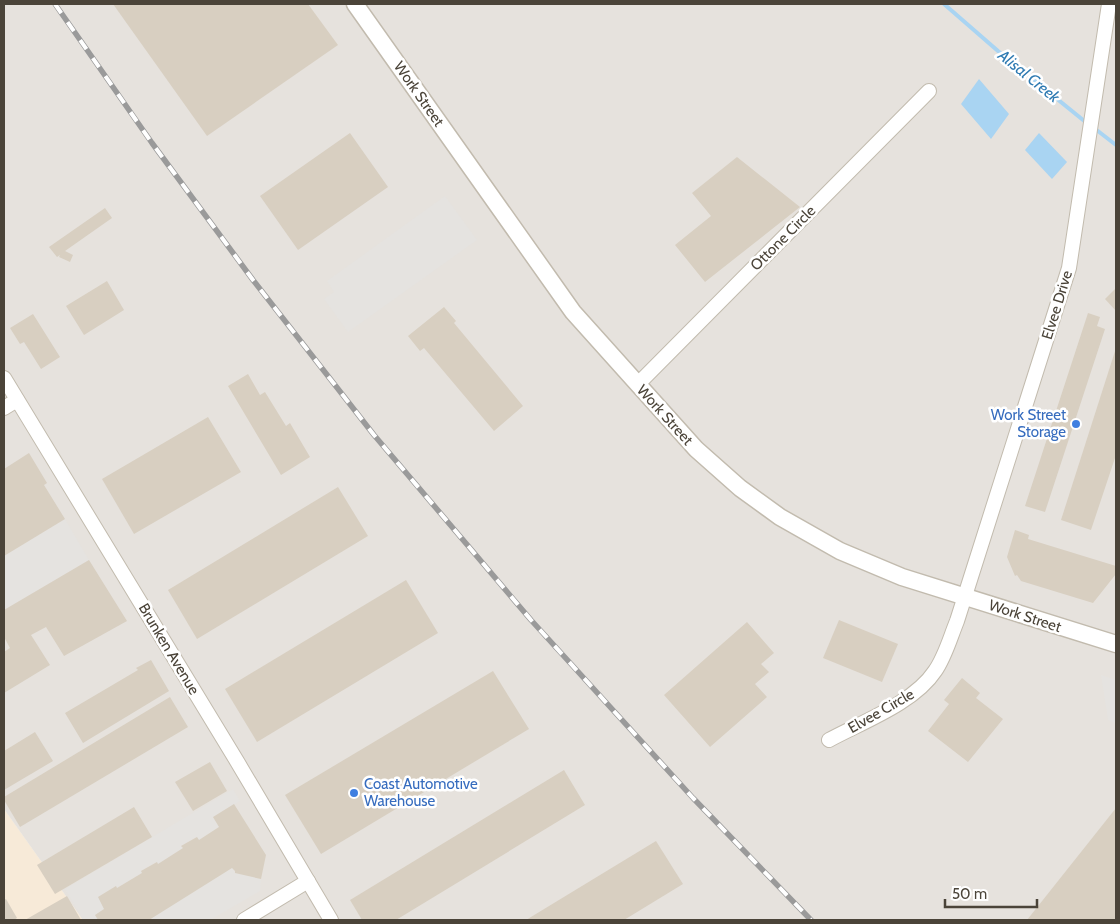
<svg xmlns="http://www.w3.org/2000/svg" width="1120" height="924" font-family="Cabin,sans-serif">
	<rect width="100%" height="100%" fill="#f6f3ec"/>
	<polygon fill="#f7ead8" points="4,809 83,920 4,920"/>
	<polygon fill="#e6e2dd" points="4,4 1116,4 1116,920 83,920 4,809"/>
	<g fill="#e5e3e0">
		<polygon points="445,196 477,240 348,332 324,299 334,292 327,281"/>
		<polygon points="65,519 89,560 4,610 4,556"/>
		<polygon points="1101,675 1116,680 1116,723 1108,720"/>
		<polygon points="233,789 240,801 213,817 219,827 199,840 196,837 181,846 183,849 158,864 156,862 141,871 142,873 117,888 116,886 98,897 104,909 95,915 98,920 83,920 65,889"/>
		<polygon points="232,868 235,873 261,879 260,891 210,920 149,920"/>
	</g>
	<g fill="#a9d4f2">
		<polygon points="979,79 1009,114 991,139 961,104"/>
		<polygon points="1039,133 1067,162 1052,179 1025,150"/>
	</g>
	<g fill="none" stroke-linecap="round" stroke-linejoin="round">
		<g stroke="#a9d4f2" stroke-width="4">
			<polyline points="944,4 998,51 1088,124"/>
			<polyline points="1094,128 1116,145"/>
		</g>
	</g>
	<g fill="#d8cfc1">
		<polygon points="113,4 308,4 338,45 207,136"/>
		<polygon points="350,133 388,187 298,250 260,196"/>
		<polygon points="737,157 800,207 705,282 675,245 711,216 692,193"/>
		<polygon points="105,208 112,218 65,251 73,255 70,262 59,257 60,255 57,257 49,247"/>
		<polygon points="107,281 124,310 84,335 66,306"/>
		<polygon points="1116,288 1116,311 1105,299"/>
		<polygon points="444,307 456,321 454,323 523,406 494,431 424,348 420,351 408,336"/>
		<polygon points="1088,313 1100,317 1097,326 1105,329 1045,512 1025,506"/>
		<polygon points="33,314 60,357 41,369 24,342 20,344 10,328"/>
		<polygon points="1116,348 1116,455 1091,530 1061,520"/>
		<polygon points="248,374 260,395 265,392 286,426 290,423 310,457 281,475 228,386"/>
		<polygon points="208,417 241,472 134,534 102,479"/>
		<polygon points="29,453 47,483 44,485 65,519 4,556 4,469"/>
		<polygon points="338,487 368,536 197,639 168,590"/>
		<polygon points="1015,530 1029,535 1028,539 1116,566 1116,574 1093,603 1021,581 1017,575 1015,576 1007,557"/>
		<polygon points="89,560 127,621 64,656 46,627 31,635 50,665 4,693 4,652 10,648 4,637 4,610"/>
		<polygon points="406,580 438,633 257,742 225,689"/>
		<polygon points="839,620 898,644 882,682 823,658"/>
		<polygon points="747,622 774,653 761,664 769,672 755,684 767,697 710,747 664,695"/>
		<polygon points="151,660 169,691 83,743 65,713 138,670 136,668"/>
		<polygon points="493,671 529,729 321,854 285,795"/>
		<polygon points="962,678 980,693 976,698 1003,719 968,762 928,731 949,704 944,700"/>
		<polygon points="170,697 188,727 20,827 4,800 4,797"/>
		<polygon points="35,732 53,761 4,790 4,751"/>
		<polygon points="210,762 227,791 193,811 175,782"/>
		<polygon points="564,770 585,805 396,920 362,920 350,900"/>
		<polygon points="234,804 266,855 261,879 235,873 235,871 232,868 149,920 98,920 95,915 104,909 98,897 116,886 117,888 142,873 141,871 157,862 158,864 183,848 181,846 197,837 199,840 219,827 213,817"/>
		<polygon points="134,807 152,837 55,894 37,865"/>
		<polygon points="1116,808 1116,920 1027,920"/>
		<polygon points="656,841 683,884 624,920 526,920"/>
		<polygon points="67,896 81,920 25,920"/>
		<polygon points="6,899 17,918 14,920 4,920 4,900"/>
	</g>
	<g fill="none" stroke-linecap="round" stroke-linejoin="round">
		<g stroke="#c2bbae" stroke-width="16">
			<g id="minor">
				<polyline points="4,378 238,763 331,920"/>
				<polyline points="638,384 929,91"/>
				<polyline points="4,408 17,400"/>
				<path d="M 829,740 C 862,722 914,703 935,671 C 945,657 950,638 957,621 L 1069,268 L 1109,4"/>
				<polyline points="244,920 308,881"/>
			</g>
		</g>
		<g stroke="#c2bbae" stroke-width="19">
			<polyline id="tertiary" points="355,4 573,312 696,449 740,488 780,517 840,551 902,577 1116,644"/>
		</g>
		<use href="#minor" stroke="#fff" stroke-width="14"/>
		<use href="#tertiary" stroke="#fff" stroke-width="16"/>
		<g stroke="#9a9a9a" stroke-width="5.5">
			<polyline id="rail" points="55,4 152,143 253,280 374,435 531,620 693,798 811,920"/>
		</g>
		<use href="#rail" stroke="#fff" stroke-width="4" stroke-dasharray="11" stroke-linecap="butt"/>
	</g>
	<g fill="#3f7fe0" stroke="#fff" stroke-width="2">
		<circle cx="1076" cy="424" r="5"/>
		<circle cx="354" cy="793" r="5"/>
	</g>
	<g text-anchor="middle" dominant-baseline="central" stroke-width="5" stroke-linejoin="round" paint-order="stroke">
		<g font-size="15" fill="#4b4439" stroke="#fff">
			<text transform="translate(419 94) rotate(55)">Work Street</text>
			<text transform="translate(783 238) rotate(-45)">Ottone Circle</text>
			<text transform="translate(1057 305) rotate(-73)">Elvee Drive</text>
			<text transform="translate(665 415) rotate(48)">Work Street</text>
			<text transform="translate(1025 616) rotate(18)">Work Street</text>
			<text transform="translate(169 649) rotate(59)">Brunken Avenue</text>
			<text transform="translate(881 711) rotate(-30)">Elvee Circle</text>
		</g>
		<g font-size="15" fill="#366cbe" stroke="#fff" text-anchor="end">
			<text x="1066" y="415">Work Street<tspan x="1066" dy="17">Storage</tspan></text>
			<text x="364" y="784" text-anchor="start">Coast Automotive<tspan x="364" dy="17">Warehouse</tspan></text>
		</g>
		<g font-size="16" font-style="italic" fill="#2e7ab2" stroke="#fff">
			<text transform="translate(1029 76) rotate(39)">Alisal Creek</text>
		</g>
	</g>
	<rect width="1120" height="924" fill="none" stroke="#4b4439" stroke-width="10"/>
	<path d="M945 899v8h92v-8" fill="none" stroke="#4b4439" stroke-width="2.5"/>
	<text x="952" y="899" font-size="15" fill="#4b4439" stroke="#ffffff" stroke-width="4" paint-order="stroke">50 m</text>
</svg>
